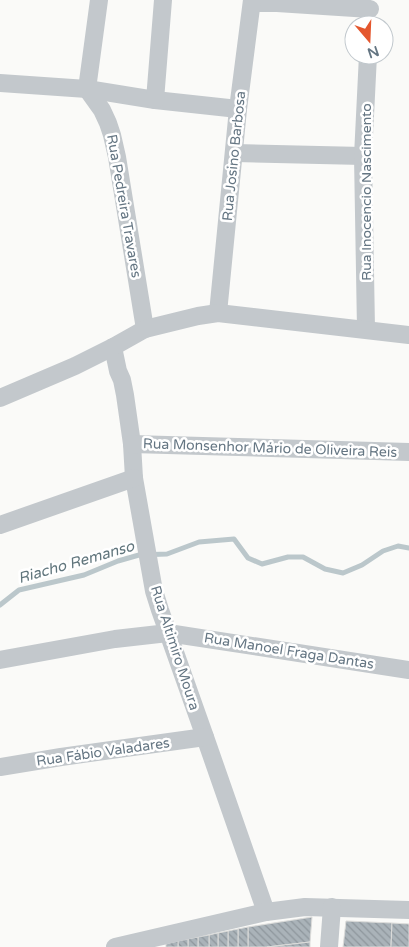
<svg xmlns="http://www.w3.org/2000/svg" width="409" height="947" font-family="'Varela Round',sans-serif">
	<defs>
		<pattern id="building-back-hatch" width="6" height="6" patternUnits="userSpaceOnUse" patternTransform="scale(1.25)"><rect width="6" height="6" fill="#aab3b9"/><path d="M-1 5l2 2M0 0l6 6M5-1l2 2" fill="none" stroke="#8e969c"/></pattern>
	</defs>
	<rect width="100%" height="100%" fill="#fafaf8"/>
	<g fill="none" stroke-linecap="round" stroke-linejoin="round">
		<polyline stroke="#bbc7cb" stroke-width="5" points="0,605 19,590 84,575 118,561 139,555 167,554 199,542 234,539 248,558 262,564 288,557 303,557 325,569 343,573 362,565 383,551 398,546 409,548"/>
	</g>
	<g fill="url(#building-back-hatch)" stroke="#dcdcda">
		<polygon points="312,917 310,942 267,947 248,947 248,927"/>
		<polygon points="346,921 392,923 391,947 343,947"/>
		<polygon points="392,923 409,924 409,947 391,947"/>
		<polygon points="248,927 248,947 238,947 238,929"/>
		<polygon points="238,929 238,947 228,947 228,931"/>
		<polygon points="228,931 228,947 218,947 218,933"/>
		<polygon points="218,933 218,947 209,947 209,935"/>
		<polygon points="209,935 209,947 198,947 198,937"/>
		<polygon points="198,937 198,947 188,947 188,939"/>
		<polygon points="188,939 188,947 178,947 178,941"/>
		<polygon points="178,941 178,947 166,947 166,944"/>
		<polygon points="310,942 310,947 267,947"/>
	</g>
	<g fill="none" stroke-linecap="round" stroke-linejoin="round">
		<g stroke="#c3c8cc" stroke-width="18">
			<polyline points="99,0 87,89 102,110 108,123 112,135 117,157 145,329"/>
			<polyline points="252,3 277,3 370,9"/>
			<polyline points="0,83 87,89 155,100 238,109"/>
			<polyline points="155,100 163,0"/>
			<polyline points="235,153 363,156"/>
			<polyline points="218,313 238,109 252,0"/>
			<polyline points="366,329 363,156 368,55"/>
			<polyline points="113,347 118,371 122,380 125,395 132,444 134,478 154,591 160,610 205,737 266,912"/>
			<polyline points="0,398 75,366 113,347 145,329 198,316 218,313 409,335"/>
			<polyline points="132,444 409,452"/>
			<polyline points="0,525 134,478"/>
			<polyline points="0,660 115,639 168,633 409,670"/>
			<polyline points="0,767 61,757 205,737"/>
			<polyline points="115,947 266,912 305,907 409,910"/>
			<polyline points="329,947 332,907"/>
		</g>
	</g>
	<g text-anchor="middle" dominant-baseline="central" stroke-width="5" stroke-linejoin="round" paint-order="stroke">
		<g font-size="14" fill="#657683" stroke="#fff">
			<text transform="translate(234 156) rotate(-84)">Rua Josino Barbosa</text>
			<text transform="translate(366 192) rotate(-90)">Rua Inocencio Nascimento</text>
			<text transform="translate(124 206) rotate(80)">Rua Pedreira Travares</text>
			<text transform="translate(270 448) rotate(2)">Rua Monsenhor Mário de Oliveira Reis</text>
			<text transform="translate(175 648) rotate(72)">Rua Altimiro Moura</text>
			<text transform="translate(289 651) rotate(9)">Rua Manoel Fraga Dantas</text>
			<text transform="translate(103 752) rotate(-8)">Rua Fábio Valadares</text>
		</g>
		<g font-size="15" font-style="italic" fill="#60757c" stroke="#fff">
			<text transform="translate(76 562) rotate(-16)">Riacho Remanso</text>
		</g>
	</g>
	<g transform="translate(369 40) rotate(161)"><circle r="24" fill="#ffffff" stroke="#c1c8cd"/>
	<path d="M0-4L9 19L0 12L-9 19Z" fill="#e4572e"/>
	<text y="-8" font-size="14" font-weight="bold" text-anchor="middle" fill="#657683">N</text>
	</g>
</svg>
